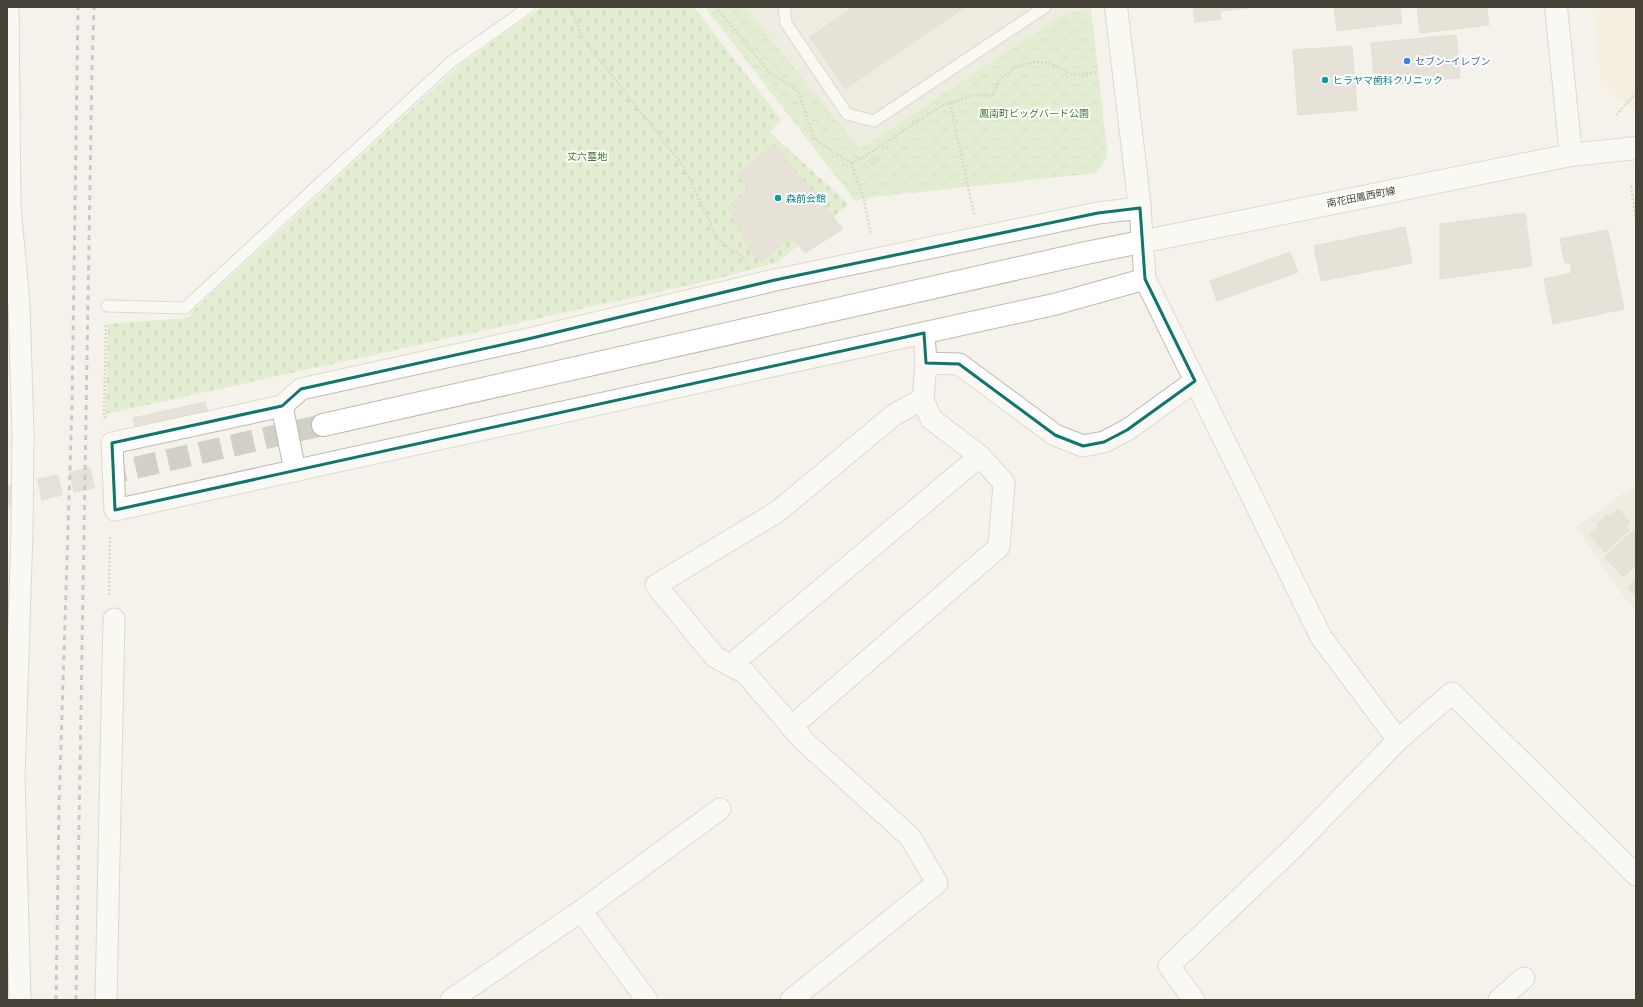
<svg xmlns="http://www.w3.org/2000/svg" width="1643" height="1007" font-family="Poppins,'Noto Sans JP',sans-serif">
	<defs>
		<pattern id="cemetery-stones" width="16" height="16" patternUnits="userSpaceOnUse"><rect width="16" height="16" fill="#cce6b5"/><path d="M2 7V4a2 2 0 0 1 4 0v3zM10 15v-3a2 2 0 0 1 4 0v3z" fill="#b1c69c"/></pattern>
		<pattern id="park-crowns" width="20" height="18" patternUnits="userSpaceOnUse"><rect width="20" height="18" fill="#cce6b5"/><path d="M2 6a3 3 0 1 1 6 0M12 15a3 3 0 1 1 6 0" fill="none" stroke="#b1c69c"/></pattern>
	</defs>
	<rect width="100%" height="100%" fill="#f4f2ea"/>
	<g fill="#e8e4d8">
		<polygon points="745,7 1091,7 1091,9 1064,14 860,149"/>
		<polygon points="1636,487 1636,610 1621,593 1576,527 1625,492"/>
	</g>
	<polygon fill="#f4ead7" points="1593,7 1636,7 1636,109 1634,109 1601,86"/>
	<polygon fill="url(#cemetery-stones)" points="542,7 694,7 781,120 769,132 849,204 778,262 716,279 106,414 108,324 189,318 192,312 461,64"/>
	<polygon fill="url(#park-crowns)" points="705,7 745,7 860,149 1064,14 1091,9 1108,157 1096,173 874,197 855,201"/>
	<g fill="#d5cfc0" stroke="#cfc7b3">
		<polygon points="854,7 965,7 845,89 810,37"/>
		<polygon points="1193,7 1257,7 1220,11 1221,19 1195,22"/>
		<polygon points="1339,7 1400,7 1402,23 1337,31 1334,8"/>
		<polygon points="1417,7 1487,7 1489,25 1420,33"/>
		<polygon points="1456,35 1460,78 1375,86 1371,43"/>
		<polygon points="1352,46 1357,110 1298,115 1293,50"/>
		<polygon points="774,144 843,229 805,253 791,237 761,262 742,239 745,236 734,223 737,221 727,208 748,189 738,175"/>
		<polygon points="877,155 880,160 872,166 869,160"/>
		<polygon points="1525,213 1532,266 1440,279 1440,224"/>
		<polygon points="1405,227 1412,263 1321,281 1314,246"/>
		<polygon points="1608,230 1624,309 1553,324 1544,279 1572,273 1570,262 1565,263 1560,239"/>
		<polygon points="1290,252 1298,272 1217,301 1210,281"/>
		<polygon points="205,402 207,411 135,427 133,418"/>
		<polygon points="1618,509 1630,523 1626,527 1629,530 1605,552 1590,535 1599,527 1597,524 1607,515 1609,518"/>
		<polygon points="1633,531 1636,535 1636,565 1623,577 1605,557"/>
		<polygon points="1636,580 1636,596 1628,587"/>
	</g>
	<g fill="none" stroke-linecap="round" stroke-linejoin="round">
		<polyline stroke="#d2cfc6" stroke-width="22" stroke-dasharray="22 11" stroke-linecap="butt" points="7,497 323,425"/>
		<g stroke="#bfbaad" stroke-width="13">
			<g id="service">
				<polyline points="784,7 786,23 847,114 874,121 1045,7"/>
				<polyline points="107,306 185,308 451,62 529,7"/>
			</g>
		</g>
		<g stroke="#bfbaad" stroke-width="23">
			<g id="minor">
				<polyline points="8,7 10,207 19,304 23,434 22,531 14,778 20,1000"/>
				<polyline points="926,363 959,364 1055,435 1083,446 1104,442 1127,430 1195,381"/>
				<polyline points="282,406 112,443 115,510 1056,304 1145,279"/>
				<polyline points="295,471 282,406 301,389 528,339 775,280 1098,213 1140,208 1145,279 1321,637 1398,740"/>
				<polyline points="731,665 980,456"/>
				<polyline points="791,727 999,547 1004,483 980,456 931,419 923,399 926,363 924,333"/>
				<polyline points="581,911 647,1000"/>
				<polyline points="106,1000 114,619"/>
				<polyline points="451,1000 581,911 720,809"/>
				<polyline points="791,1000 937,883 910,837 805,742 745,673 715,657 656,585 777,512 895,414 923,399"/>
				<polyline points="1194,1000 1169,966 1292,849 1398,740 1452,693 1636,875"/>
				<polyline points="1499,1000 1524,978"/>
			</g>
		</g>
		<g stroke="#bfbaad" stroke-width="24">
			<g id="tertiary">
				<polyline points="1116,7 1140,208"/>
				<polyline points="1556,7 1571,155"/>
				<polyline points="323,425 1086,253 1571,155 1636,148"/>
			</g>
		</g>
		<g stroke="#c0b79f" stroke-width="2.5" stroke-dasharray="2 2" stroke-linecap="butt">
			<polyline points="569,7 584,40 684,167 718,240 747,260"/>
			<polyline points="716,7 770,73 798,91 814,139 851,163 864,200 871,235"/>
			<polyline points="950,103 974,214"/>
			<polyline points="1616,115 1636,93"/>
			<polyline points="851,163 862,158 941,106 974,95 992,96 1000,79 1016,67 1034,62 1049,63 1061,68 1073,75 1098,72"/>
			<polyline points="1631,186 1636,221"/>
			<polyline points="106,325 104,417 107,418"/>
			<polyline points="109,595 110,535"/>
		</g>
		<use href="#service" stroke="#fff" stroke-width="11"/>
		<use href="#minor" stroke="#fff" stroke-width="21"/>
		<use href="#tertiary" stroke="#fff" stroke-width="22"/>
		<g stroke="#989898" stroke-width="3" stroke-dasharray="5 5" stroke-linecap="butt">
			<polyline points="56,1000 59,806 72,407 78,7"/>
			<polyline points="76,1000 92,66 94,7"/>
		</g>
	</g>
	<path d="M0 0H1643V1007H0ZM 1140,208 L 1145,279 L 1195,381 L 1127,430 L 1104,442 L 1083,446 L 1055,435 L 959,364 L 926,363 L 924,333 L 115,510 L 112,443 L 282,406 L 301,389 L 528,339 L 775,280 L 1098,213 Z" fill="#f4f2ea" fill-opacity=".55" fill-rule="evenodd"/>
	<path fill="none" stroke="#0f766e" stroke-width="3" stroke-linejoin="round" d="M 1140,208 L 1145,279 L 1195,381 L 1127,430 L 1104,442 L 1083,446 L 1055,435 L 959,364 L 926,363 L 924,333 L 115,510 L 112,443 L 282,406 L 301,389 L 528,339 L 775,280 L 1098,213 Z"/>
	<circle fill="#3f7fe0" stroke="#fff" stroke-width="1.5" cx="1407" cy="61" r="4"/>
	<g fill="#0f9aa8" stroke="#fff" stroke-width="1.5">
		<circle cx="1325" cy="80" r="4"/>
		<circle cx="778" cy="198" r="4"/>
	</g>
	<g text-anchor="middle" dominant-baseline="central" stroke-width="4" stroke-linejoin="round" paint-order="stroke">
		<g font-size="10" fill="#366cbe" stroke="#fff" text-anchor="start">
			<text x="1415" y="61">セブン-イレブン</text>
		</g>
		<g font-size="10" fill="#0d838f" stroke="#fff" text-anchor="start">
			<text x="1333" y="80">ヒラヤマ歯科クリニック</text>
			<text x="786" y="198">森前会館</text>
		</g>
		<g font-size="10" fill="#43772e" stroke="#fff">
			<text x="1034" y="113">鳳南町ビッグバード公園</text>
			<text x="587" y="156">丈六墓地</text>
		</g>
		<g font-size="10" fill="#484338" stroke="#fff">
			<text transform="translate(1361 197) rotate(-11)">南花田鳳西町線</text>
		</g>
	</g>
	<rect width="1643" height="1007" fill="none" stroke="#484338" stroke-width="16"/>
</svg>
